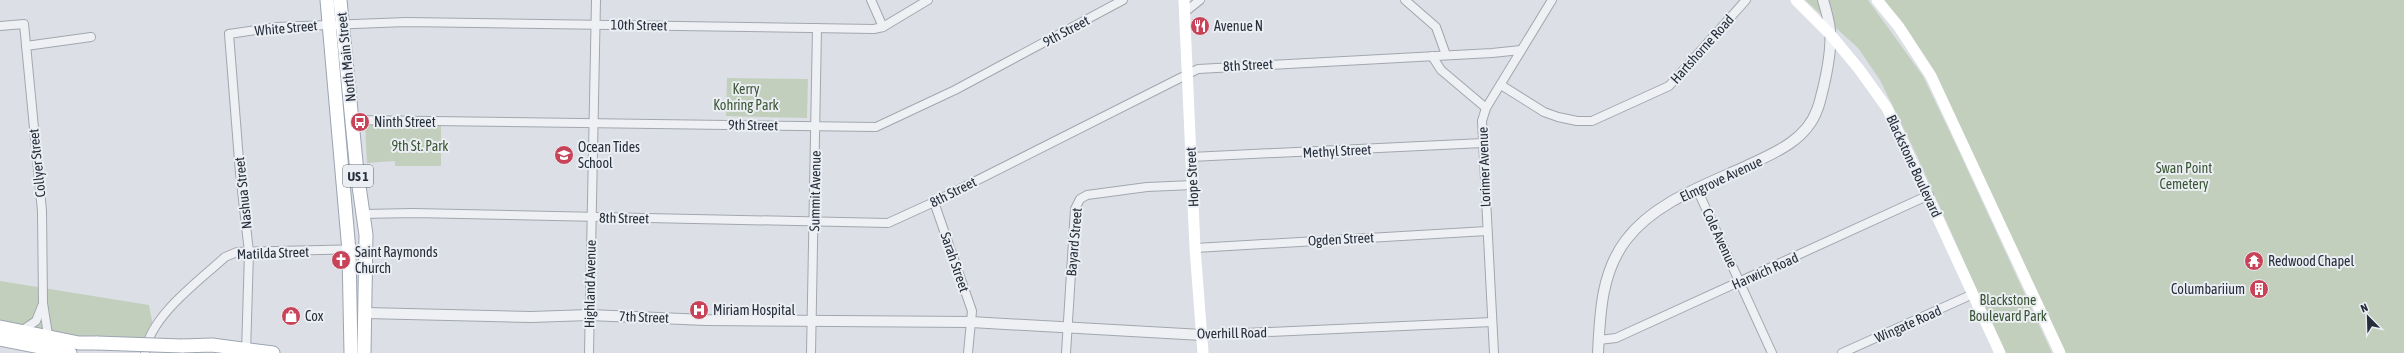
<svg xmlns="http://www.w3.org/2000/svg" width="2404" height="353" font-family="'Asap Condensed',sans-serif">
	<rect width="100%" height="100%" fill="#dce0e6"/>
	<g fill="#c2cfbd">
		<polygon points="1805,0 1868,0 1923,76 1958,149 2052,353 2005,353 1917,156 1880,80 1858,48"/>
		<polygon points="1873,0 2404,0 2404,353 2062,353 1931,75"/>
		<polygon points="727,78 808,79 807,118 726,116"/>
		<polygon points="365,125 441,125 441,166 395,166 395,161 367,163"/>
		<polygon points="0,281 149,305 153,326 145,346 0,326"/>
	</g>
	<g fill="none" stroke-linecap="round" stroke-linejoin="round">
		<g stroke="#a2a7af" stroke-width="10">
			<g id="minor">
				<polyline points="871,0 883,27"/>
				<polyline points="1405,0 1436,27 1446,55"/>
				<polyline points="1185,12 1200,0"/>
				<polyline points="0,26 24,24 42,211 43,303 49,341"/>
				<polyline points="26,46 91,37"/>
				<polyline points="1432,56 1441,70 1486,108"/>
				<polyline points="1501,85 1544,112 1558,117 1577,121 1592,121 1669,86 1746,0"/>
				<polyline points="352,120 876,127 955,90 1123,0"/>
				<polyline points="1191,157 1483,143"/>
				<polyline points="1697,189 1772,353"/>
				<polyline points="934,202 972,311 968,353"/>
				<polyline points="362,214 413,213 888,223 934,202 1198,69 1492,53 1521,50"/>
				<polyline points="1195,248 1487,231"/>
				<polyline points="21,331 36,321 42,306"/>
				<polyline points="1202,335 1492,322"/>
				<polyline points="1599,340 1616,338 1929,195"/>
				<path d="M 145,353 C 150,316 198,282 225,257 L 237,252 L 365,249"/>
				<polyline points="246,353 249,252 240,173 229,34 277,27 406,22 874,29 883,27 928,0"/>
				<polyline points="589,353 596,0"/>
				<polyline points="811,353 817,28"/>
				<polyline points="1066,353 1075,209 1080,199 1087,195 1147,187 1193,185"/>
				<polyline points="1494,353 1482,121 1486,108 1552,0"/>
				<polyline points="1842,353 1973,294"/>
			</g>
		</g>
		<g stroke="#a2a7af" stroke-width="12">
			<g id="tertiary">
				<polyline points="366,313 531,317 589,315 706,320 971,322 1202,335"/>
				<path d="M 1598,353 C 1600,314 1601,273 1626,240 C 1653,204 1700,187 1740,169 C 1769,155 1805,143 1817,110 C 1820,103 1821,96 1823,89 C 1827,72 1832,48 1830,30 C 1829,20 1826,10 1823,0"/>
			</g>
		</g>
		<g stroke="#9ca4b1" stroke-width="15">
			<g id="primary">
				<polyline points="327,0 349,251 351,353"/>
				<polyline points="340,0 357,172 366,235 364,353"/>
				<polyline points="0,327 79,343 97,343"/>
				<polyline points="0,339 70,353"/>
				<polyline points="182,346 212,345 273,353"/>
			</g>
		</g>
		<use href="#minor" stroke="#eef0f4" stroke-width="8"/>
		<use href="#tertiary" stroke="#eef0f4" stroke-width="10"/>
		<g stroke="#fff" stroke-width="11">
			<polyline points="1184,0 1195,248 1203,353"/>
			<polyline points="1796,0 1830,34 1859,69 1887,108 2000,353"/>
			<polyline points="1877,0 1899,27 1931,76 2060,353"/>
		</g>
		<use href="#primary" stroke="#fff" stroke-width="13"/>
		<g stroke="#9ca4b1" stroke-width="15" stroke-linecap="butt">
			<polyline id="primary-bridge" points="97,343 182,346"/>
		</g>
		<use href="#primary-bridge" stroke="#fff" stroke-width="13"/>
	</g>
	<defs>
		<g id="restaurant-disc" transform="scale(1)"><circle r="9.5" fill="#c84357" stroke="#ebeef3"/><path d="M-5-6h1v4h1v-4h1v4h1v-4h1v5L-1.5 .5V6h-2V.5L-5-1ZM5-6V6H3V1.5H1.5Q1.5-4 5-6Z" fill="#fff"/></g>
		<g id="bus-disc" transform="scale(1)"><circle r="9.5" fill="#c84357" stroke="#ebeef3"/><path d="M-5-6H5V4H4V6H2V4H-2V6H-4V4H-5ZM-3.5-4V0h7V-4ZM-3.5 1.2v1.5H-2V1.2ZM2 1.2v1.5H3.5V1.2Z" fill="#fff"/></g>
		<g id="school-disc" transform="scale(1)"><circle r="9.5" fill="#c84357" stroke="#ebeef3"/><path d="M0-5L7-2L0 1L-7-2ZM-4 1L0 2.5L4 1V4Q0 6-4 4Z" fill="#fff"/></g>
		<g id="church-disc" transform="scale(1)"><circle r="9.5" fill="#c84357" stroke="#ebeef3"/><path d="M-1.2-6h2.4v3.5h3.3v2.4h-3.3V6h-2.4V-.1h-3.3v-2.4h3.3Z" fill="#fff"/></g>
		<g id="temple-disc" transform="scale(1)"><circle r="9.5" fill="#c84357" stroke="#ebeef3"/><path d="M0-6L5-2H3V0L6.5 2.5H4V6H1.5V3h-3V6H-4V2.5H-6.5L-3 0V-2H-5Z" fill="#fff"/></g>
		<g id="building-disc" transform="scale(1)"><circle r="9.5" fill="#c84357" stroke="#ebeef3"/><path d="M-4-6H4V6H1V3H-1V6H-4ZM-2.5-4.3h1.7v1.8h-1.7ZM.8-4.3h1.7v1.8H.8ZM-2.5-1h1.7V.8h-1.7ZM.8-1h1.7V.8H.8Z" fill="#fff"/></g>
		<g id="hospital-disc" transform="scale(1)"><circle r="9.5" fill="#c84357" stroke="#ebeef3"/><path d="M-5-5h3v3.5h4V-5h3V5h-3V1.5h-4V5h-3Z" fill="#fff"/></g>
		<g id="shop-disc" transform="scale(1)"><circle r="9.5" fill="#c84357" stroke="#ebeef3"/><path d="M-5-2.5h2.3a2.7 3.5 0 0 1 5.4 0H5L5.5 6h-11ZM-1.5-2.5h3a1.5 2.3 0 0 0-3 0Z" fill="#fff"/></g>
	</defs>
	<g fill-rule="evenodd">
		<use href="#restaurant-disc" x="1200" y="26"/>
		<use href="#bus-disc" x="360" y="122"/>
		<use href="#school-disc" x="564" y="155"/>
		<use href="#church-disc" x="341" y="260"/>
		<use href="#temple-disc" x="2254" y="261"/>
		<use href="#building-disc" x="2259" y="289"/>
		<use href="#hospital-disc" x="699" y="310"/>
		<use href="#shop-disc" x="291" y="316"/>
	</g>
	<g text-anchor="middle" dominant-baseline="central" stroke-width="4" stroke-linejoin="round" paint-order="stroke">
		<rect fill="#ebeef3" stroke="#616872" stroke-width="1" x="343" y="165" width="30" height="22" rx="3"/>
		<g font-size="13" font-weight="bold" fill="#262e3b">
			<text x="358" y="176">US 1</text>
		</g>
		<g font-size="14" fill="#262e3b" stroke="#ebeef3">
			<text transform="translate(639 25) rotate(1)">10th Street</text>
			<text transform="translate(286 28) rotate(-5)">White Street</text>
			<text transform="translate(1066 31) rotate(-28)">9th Street</text>
			<text transform="translate(1702 49) rotate(-48)">Hartshorne Road</text>
			<text transform="translate(346 57) rotate(-96)">North Main Street</text>
			<text transform="translate(1248 65) rotate(-3)">8th Street</text>
			<text transform="translate(753 125) rotate(1)">9th Street</text>
			<text transform="translate(1337 151) rotate(-3)">Methyl Street</text>
			<text transform="translate(37 163) rotate(-96)">Collyer Street</text>
			<text transform="translate(1914 166) rotate(65)">Blackstone Boulevard</text>
			<text transform="translate(1484 167) rotate(-92)">Lorimer Avenue</text>
			<text transform="translate(1192 177) rotate(-93)">Hope Street</text>
			<text transform="translate(1721 179) rotate(-25)">Elmgrove Avenue</text>
			<text transform="translate(815 191) rotate(-89)">Summit Avenue</text>
			<text transform="translate(953 192) rotate(-27)">8th Street</text>
			<text transform="translate(243 193) rotate(-96)">Nashua Street</text>
			<text transform="translate(624 218) rotate(1)">8th Street</text>
			<text transform="translate(1720 238) rotate(65)">Cole Avenue</text>
			<text transform="translate(1341 239) rotate(-3)">Ogden Street</text>
			<text transform="translate(1074 242) rotate(-85)">Bayard Street</text>
			<text transform="translate(273 253) rotate(-2)">Matilda Street</text>
			<text transform="translate(955 262) rotate(71)">Sarah Street</text>
			<text transform="translate(1765 271) rotate(-24)">Harwich Road</text>
			<text transform="translate(590 284) rotate(-89)">Highland Avenue</text>
			<text transform="translate(644 317) rotate(2)">7th Street</text>
			<text transform="translate(1908 324) rotate(-24)">Wingate Road</text>
			<text transform="translate(1232 333) rotate(-1)">Overhill Road</text>
		</g>
		<g font-size="14" fill="#262e3b" stroke="#ebeef3" text-anchor="start">
			<text x="1214" y="26">Avenue N</text>
			<text x="374" y="122">Ninth Street</text>
			<text x="578" y="147">Ocean Tides<tspan x="578" dy="16">School</tspan></text>
			<text x="355" y="252">Saint Raymonds<tspan x="355" dy="16">Church</tspan></text>
			<text x="2268" y="261">Redwood Chapel</text>
			<text x="2245" y="289" text-anchor="end">Columbariium</text>
			<text x="713" y="310">Miriam Hospital</text>
			<text x="305" y="316">Cox</text>
		</g>
		<g font-size="14" fill="#3a5634" stroke="#ebeef3">
			<text x="746" y="89">Kerry<tspan x="746" dy="16">Kohring Park</tspan></text>
			<text x="420" y="146">9th St. Park</text>
			<text x="2184" y="168">Swan Point<tspan x="2184" dy="16">Cemetery</tspan></text>
			<text x="2008" y="300">Blackstone<tspan x="2008" dy="16">Boulevard Park</tspan></text>
		</g>
	</g>
	<g transform="translate(2368 317) rotate(337)" stroke="#ebeef3" stroke-width="3" paint-order="stroke">
	<path d="M0-3L7 15L0 10L-7 15Z" fill="#262e3b"/>
	<text y="-6" font-size="11" font-weight="bold" text-anchor="middle" fill="#262e3b">N</text>
	</g>
</svg>
